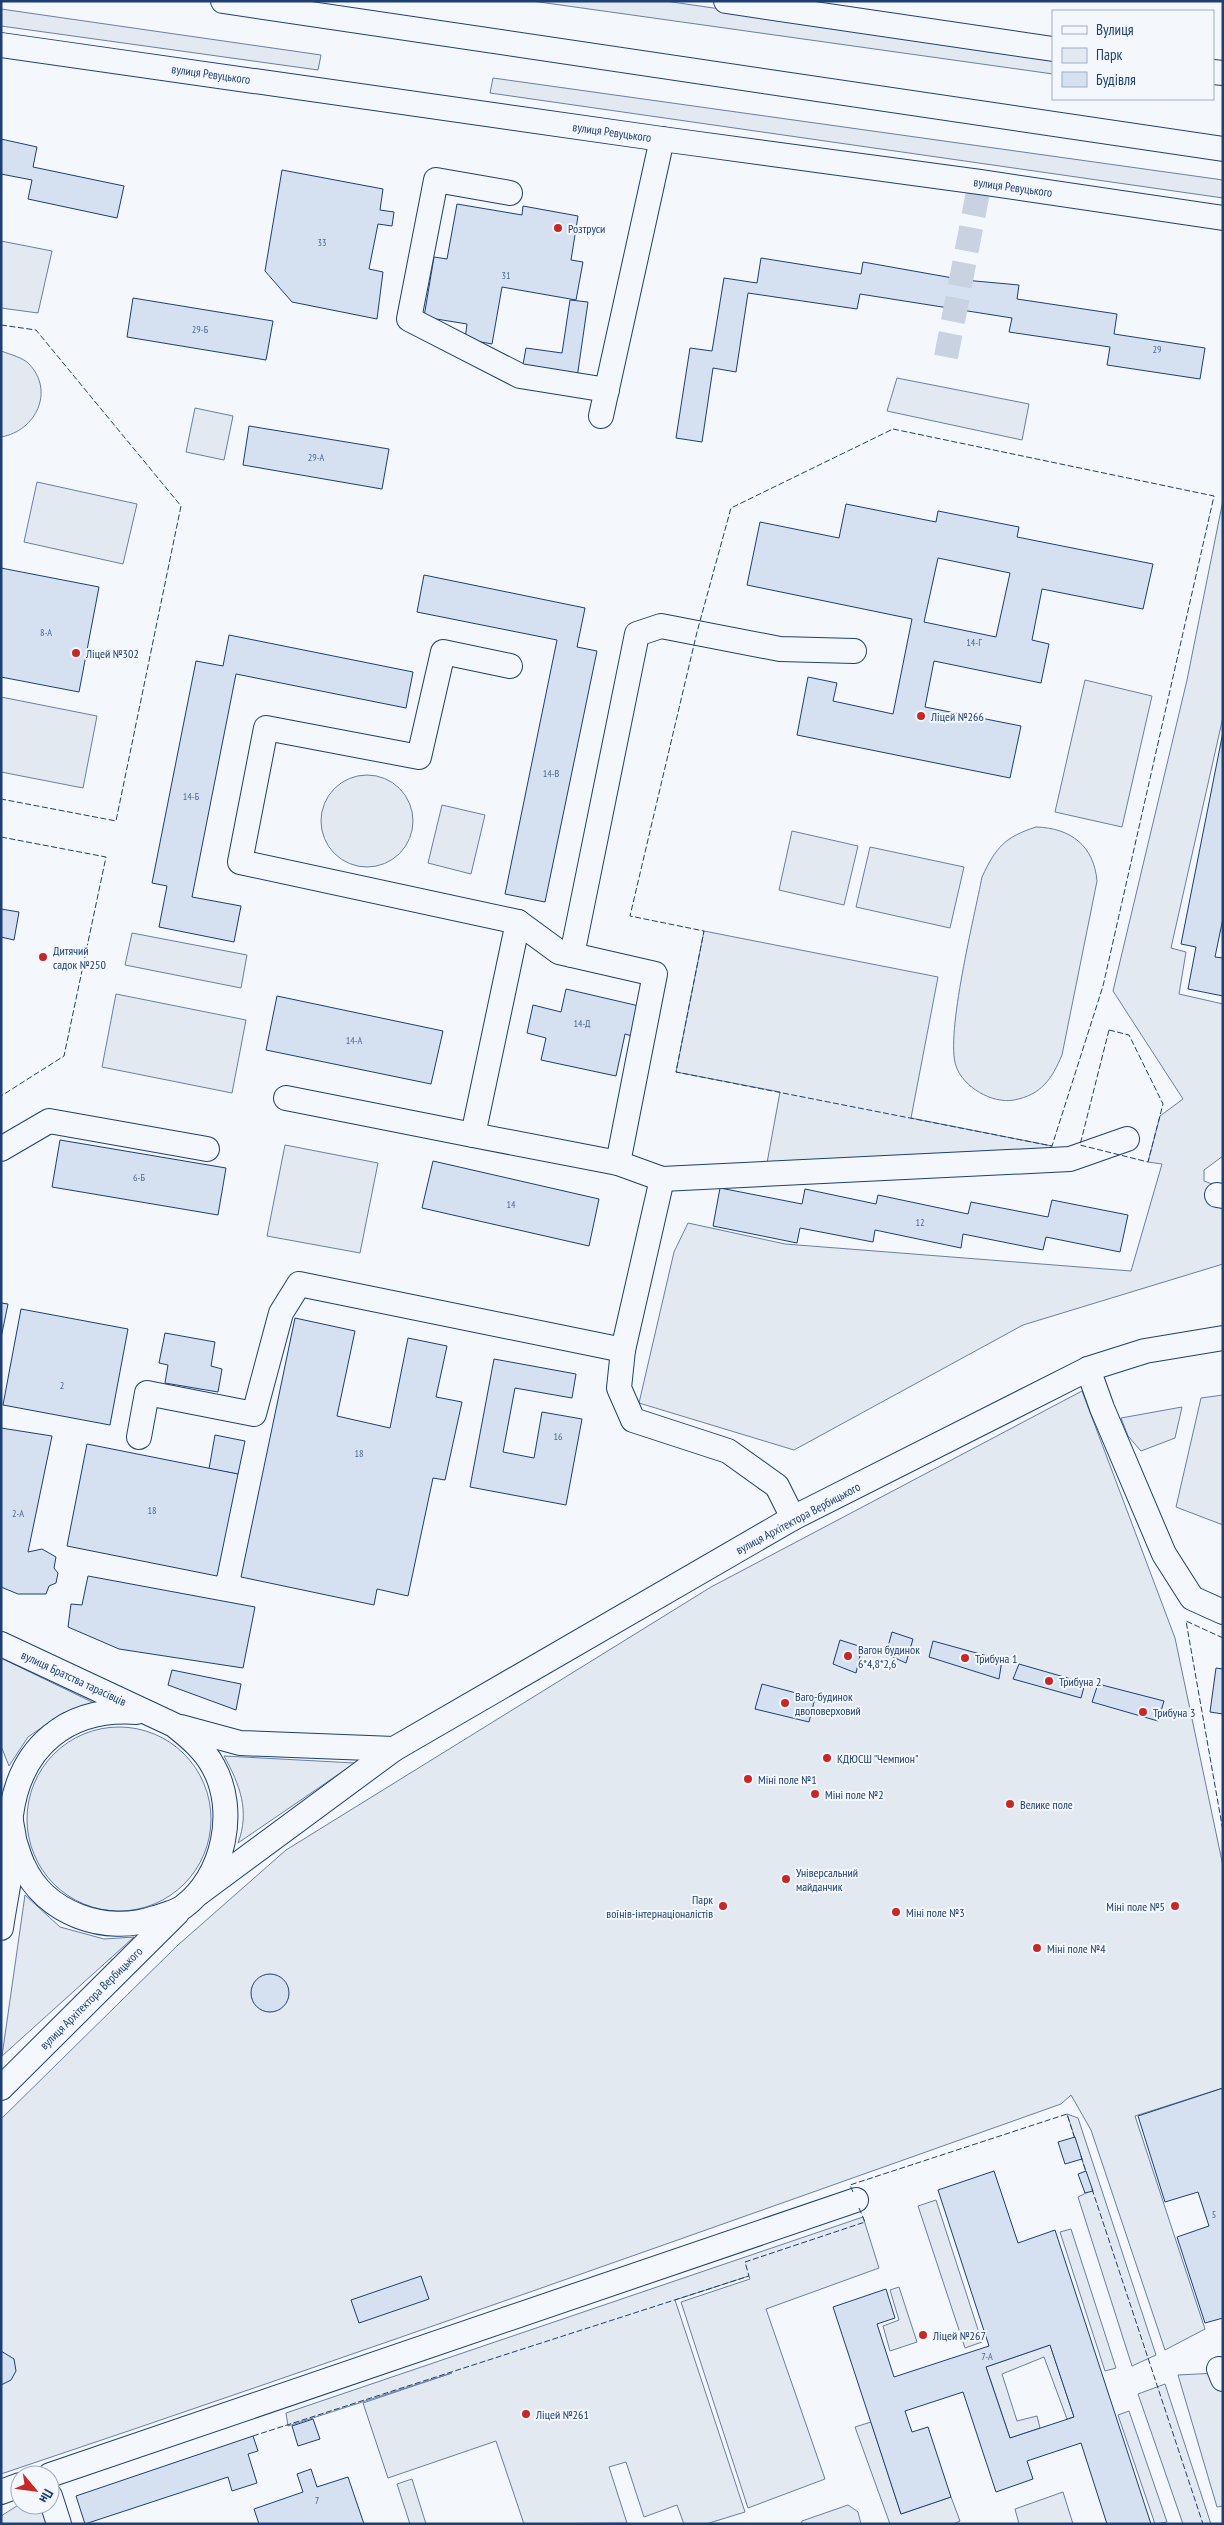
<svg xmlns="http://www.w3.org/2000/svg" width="1224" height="2525" font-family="'PT Sans Narrow',sans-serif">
	<rect width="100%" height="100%" fill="#f4f7fb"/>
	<g fill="#e3e9f0" stroke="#687fa3">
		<polygon points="532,1 665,1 1053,57 1053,74"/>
		<polygon points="1,9 321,55 318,70 1,26"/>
		<polygon points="493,78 1223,180 1223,198 490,93"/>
		<polygon points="1,241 52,251 38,313 1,308"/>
		<path d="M 1,351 C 9,354 24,358 29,364 C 55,391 36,431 1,437 Z"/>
		<polygon points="897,378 1029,404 1022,440 887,411"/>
		<polygon points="195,408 233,416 224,460 186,452"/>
		<polygon points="37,482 137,504 123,564 24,542"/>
		<polygon points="1223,500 1223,717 1171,948 1186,952 1179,994 1223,1004 1223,1156 1204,1170 1204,1181 1223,1188 1223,1264 1023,1325 794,1450 639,1403 674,1252 688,1223 785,1244 1131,1271 1162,1164 1148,1162 1160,1116 1183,1099 1113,991 1187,680"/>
		<polygon points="1085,680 1152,696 1122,827 1055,812"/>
		<polygon points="1,697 97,716 83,788 1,772"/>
		<circle cx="367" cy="821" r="46"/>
		<polygon points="442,805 485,815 471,874 428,863"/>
		<path d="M 1036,827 C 1071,828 1094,846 1097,881 L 1062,1055 C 1052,1079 1041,1095 1014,1100 C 992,1104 963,1087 956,1066 C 945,1035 975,914 982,877 C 996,847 1005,837 1036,827 Z"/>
		<polygon points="792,831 858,846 844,905 779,890"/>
		<polygon points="870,847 964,867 950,928 856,907"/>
		<polygon points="704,931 938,977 911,1118 1052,1146 1049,1159 767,1163 780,1092 676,1072"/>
		<polygon points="132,933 247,955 241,988 125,965"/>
		<polygon points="116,994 246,1020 232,1093 102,1067"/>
		<polygon points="285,1145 378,1163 360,1253 267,1236"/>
		<path d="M 1082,1391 L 1175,1638 L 1223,1866 L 1223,2088 L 1135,2116 L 1205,2329 L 1165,2350 L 1091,2130 L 1071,2095 L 1061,2104 C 709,2229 356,2355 1,2474 L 1,2119 L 178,1945 L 286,1850 L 711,1587 Z"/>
		<polygon points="1223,1395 1223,1525 1176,1507 1201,1398"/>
		<polygon points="1182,1407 1175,1438 1141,1451 1128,1436 1121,1418"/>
		<polygon points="1,1658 94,1703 63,1713 28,1737 9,1766 1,1746"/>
		<circle cx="119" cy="1819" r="92"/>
		<path d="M 224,1756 L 355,1763 L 238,1843 C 250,1811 240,1785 224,1756 Z"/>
		<polygon points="25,1895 60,1927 104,1939 134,1937 2,2056"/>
		<polygon points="1067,2114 1078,2118 1156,2355 1132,2366 1078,2197 1092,2190"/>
		<polygon points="936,2200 982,2342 965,2348 918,2206"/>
		<polygon points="863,2217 879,2268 766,2309 825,2479 748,2508 681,2302 750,2279 749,2276 675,2300 745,2512 706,2524 684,2524 677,2505 644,2517 626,2462 609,2467 627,2523 524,2524 496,2441 388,2478 363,2403 452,2373 288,2426 286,2413"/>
		<polygon points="1071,2229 1116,2368 1105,2371 1060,2232"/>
		<polygon points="899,2287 917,2342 890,2351 883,2326 899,2320 890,2290"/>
		<polygon points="1050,2345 1074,2417 1067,2419 1044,2357 1002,2374 1017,2421 1037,2416 1040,2428 1010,2438 986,2367"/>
		<polygon points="1217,2373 1223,2392 1223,2506 1217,2507 1178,2375"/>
		<polygon points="1165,2384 1207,2512 1211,2524 1183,2524 1138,2394"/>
		<polygon points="1129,2411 1167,2522 1155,2524 1118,2415"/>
		<polygon points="871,2422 901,2514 951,2497 960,2521 953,2524 890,2524 855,2427"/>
		<polygon points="412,2479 426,2524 410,2524 397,2484"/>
		<polygon points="1063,2492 1073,2524 1019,2524 1015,2509"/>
		<polygon points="20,2504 41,2505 48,2524 1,2524 1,2516"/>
		<polygon points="848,2505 858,2512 861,2524 801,2524 802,2521"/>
	</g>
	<g fill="#d5e0f0" stroke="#1d3f73" fill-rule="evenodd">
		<polygon points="1,139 37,147 33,167 124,186 117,218 28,199 32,180 1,174"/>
		<polygon points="282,170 383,189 380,210 394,212 392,226 378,224 369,269 383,272 377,319 292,302 265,271"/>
		<polygon points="457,204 522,215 523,206 578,216 571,260 583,262 576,300 502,287 492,344 465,339 467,324 424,317 434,257 447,259"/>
		<polygon points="761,258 861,274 863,262 964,280 1019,285 1017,299 1117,314 1114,334 1205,348 1200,379 1107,365 1110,347 1009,332 1012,318 860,294 857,309 748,293 736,372 713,368 702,442 676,438 690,348 712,351 724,278 757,283"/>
		<polygon points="133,298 273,321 266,360 127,337"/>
		<polygon points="570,300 588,302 577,378 522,370 526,348 562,353"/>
		<polygon points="249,426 389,449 382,489 243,465"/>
		<path d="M 846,504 L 936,522 L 938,511 L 1019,527 L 1017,537 L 1153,564 L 1143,609 L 1042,589 L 1032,640 L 1049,644 L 1041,683 L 934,661 L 925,707 L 1021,726 L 1010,778 L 797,735 L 808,677 L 837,683 L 833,701 L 893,714 L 912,619 L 747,585 L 760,522 L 839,538 ZM 938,558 L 1010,573 L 996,637 L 924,622 Z"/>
		<polygon points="1,568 99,587 79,692 1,677"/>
		<polygon points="424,575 585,608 577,647 597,651 545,902 505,894 557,640 417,612"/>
		<polygon points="229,635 413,672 406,708 236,674 192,897 241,906 234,942 159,927 167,886 152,883 196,661 223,666"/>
		<polygon points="1223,732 1223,918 1215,957 1223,958 1223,996 1188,989 1196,947 1181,944"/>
		<polygon points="1,909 19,912 14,940 1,937"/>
		<polygon points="566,989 639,1006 632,1036 625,1034 616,1076 541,1060 546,1038 527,1033 533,1005 561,1012"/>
		<polygon points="277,996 443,1031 431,1084 266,1050"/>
		<polygon points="60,1140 226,1168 218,1215 52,1187"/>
		<polygon points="433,1161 599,1199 589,1246 422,1208"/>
		<polygon points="720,1188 802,1204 805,1189 876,1204 878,1195 968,1214 971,1202 1048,1217 1052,1200 1128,1215 1120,1252 1046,1237 1043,1250 963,1234 961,1248 875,1230 873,1242 800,1228 797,1243 713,1226"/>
		<polygon points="1,1303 8,1304 1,1338"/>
		<polygon points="21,1309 128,1329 110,1425 3,1405"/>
		<polygon points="295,1318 355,1331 337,1416 390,1428 408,1338 447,1346 436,1397 462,1402 445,1480 433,1478 408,1596 377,1589 374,1605 241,1577"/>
		<polygon points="165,1333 215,1342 211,1366 222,1369 218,1392 165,1383 168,1365 159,1363"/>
		<polygon points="494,1359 576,1374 572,1398 515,1388 503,1452 534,1458 542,1412 582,1419 566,1505 470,1487"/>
		<polygon points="1,1428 52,1436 28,1552 42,1549 56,1557 54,1568 58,1573 56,1583 49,1586 46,1594 18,1594 1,1587"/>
		<polygon points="215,1435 245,1441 238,1474 209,1469"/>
		<polygon points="87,1444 238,1474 217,1576 67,1546"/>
		<polygon points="88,1576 255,1607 243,1668 119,1649 68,1627 71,1604 82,1605"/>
		<polygon points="892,1632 913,1639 906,1663 886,1654"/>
		<polygon points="840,1640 862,1647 856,1673 833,1664"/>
		<polygon points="933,1641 1002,1660 999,1679 929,1657"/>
		<polygon points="1019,1664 1085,1683 1081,1698 1013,1679"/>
		<polygon points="1216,1668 1223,1669 1223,1714 1210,1712"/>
		<polygon points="172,1670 241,1684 236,1710 168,1685"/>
		<polygon points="762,1684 815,1698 809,1722 755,1709"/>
		<polygon points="1098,1684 1164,1701 1158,1721 1092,1702"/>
		<circle cx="270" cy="1993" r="19"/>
		<polygon points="1223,2088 1223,2318 1205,2323 1177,2237 1209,2226 1198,2192 1165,2202 1138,2116"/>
		<polygon points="1075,2137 1082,2159 1065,2164 1058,2142"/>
		<path d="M 994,2171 L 1018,2243 L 1055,2230 L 1151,2524 L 1107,2524 L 1081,2443 L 1027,2461 L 1033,2479 L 996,2492 L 963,2392 L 905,2411 L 912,2432 L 928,2427 L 951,2497 L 901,2514 L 833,2307 L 886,2289 L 895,2318 L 877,2324 L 894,2377 L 989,2346 L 938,2190 ZM 1050,2345 L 1074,2417 L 1010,2438 L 986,2367 Z"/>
		<polygon points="1086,2171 1093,2191 1085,2193 1078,2174"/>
		<polygon points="421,2276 429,2299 359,2323 351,2300"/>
		<polygon points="1,2351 14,2359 16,2371 11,2380 1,2385"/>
		<polygon points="313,2419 320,2439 298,2446 292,2426"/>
		<polygon points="253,2436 258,2451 248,2454 257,2483 232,2491 228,2477 85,2524 76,2496"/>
		<polygon points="311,2469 317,2487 348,2477 364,2524 259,2524 254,2509 303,2492 297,2474"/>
	</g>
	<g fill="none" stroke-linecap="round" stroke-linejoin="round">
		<polyline stroke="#c9d2e0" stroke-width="24" stroke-dasharray="24 12" stroke-linecap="butt" points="946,357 980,182"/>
		<g stroke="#1d3f73" stroke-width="26">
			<g id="minor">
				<polyline points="223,1 1223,149"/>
				<polyline points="726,1 1053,49"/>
				<polyline points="1,45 662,139 980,182 1223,218"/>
				<polyline points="1213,72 1223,73"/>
				<polyline points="510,193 436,180 409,319 520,376 607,390"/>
				<polyline points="601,416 662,139"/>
				<polyline points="510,666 443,652 419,757 266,728 240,862 518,922 559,952 655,974 618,1163"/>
				<polyline points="518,922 473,1135 618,1163 662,1179 1070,1159 1127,1139"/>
				<polyline points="572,955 637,634 661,626 780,649 854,651"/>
				<polyline points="286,1098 473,1135"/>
				<polyline points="1,1149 49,1121 207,1149"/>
				<polyline points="662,1179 623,1350 619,1388 633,1420 728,1451 777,1486 793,1518"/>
				<polyline points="1217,1195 1223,1196"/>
				<polyline points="1088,1369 1102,1408 1164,1554 1192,1598 1223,1612"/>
				<polyline points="139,1437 147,1393 254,1414 281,1313 299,1284 623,1350"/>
				<path d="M 1,1644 L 174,1725 C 189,1737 204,1749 213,1766 C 238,1810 224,1877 183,1907 C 176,1912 164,1915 155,1918 C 106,1935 45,1914 23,1865 C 19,1857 17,1848 14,1840"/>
				<polyline points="181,1727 240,1743 394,1749"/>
				<polyline points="199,1893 394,1749 793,1518 1088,1369 1145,1351 1223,1338"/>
				<path d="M 1,1928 C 5,1900 12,1870 14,1841 C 14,1832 10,1823 11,1815 C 20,1746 68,1707 137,1712"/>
				<polyline points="1,2088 177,1913"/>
				<polyline points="1219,2369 1223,2379"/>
				<polyline points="50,2475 856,2200"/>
				<polyline points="1,2492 20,2485"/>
				<polyline points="50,2496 59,2524"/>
			</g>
		</g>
		<use href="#minor" stroke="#f4f7fb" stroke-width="24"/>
		<g stroke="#1d3f73" stroke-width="1" stroke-dasharray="6 2.5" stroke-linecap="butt">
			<polyline points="1,325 36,330 181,506 116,821 1,799"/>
			<polygon points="893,429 1214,496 1103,986 1052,1146 676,1072 704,931 630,916 697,632 731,508"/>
			<polyline points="1,837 106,857 64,1056 1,1096"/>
			<polygon points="1109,1030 1129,1035 1163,1104 1148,1162 1080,1145"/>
			<polyline points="1223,1638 1186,1621 1223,1831"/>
			<polyline points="1081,2156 1086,2172"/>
			<polyline points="1092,2189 1203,2524"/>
			<polyline points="853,2192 850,2185 1067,2114 1075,2139"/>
			<polyline points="253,2436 749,2276 745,2262 865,2222 859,2208"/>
		</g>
	</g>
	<g fill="#c62828" stroke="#f4f7fb" stroke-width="2">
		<circle cx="558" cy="228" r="5"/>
		<circle cx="76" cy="653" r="5"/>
		<circle cx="921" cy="716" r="5"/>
		<circle cx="43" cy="957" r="5"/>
		<circle cx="848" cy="1656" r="5"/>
		<circle cx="965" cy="1658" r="5"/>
		<circle cx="1049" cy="1681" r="5"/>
		<circle cx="785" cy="1703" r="5"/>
		<circle cx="1143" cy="1712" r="5"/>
		<circle cx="827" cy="1758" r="5"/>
		<circle cx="748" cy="1779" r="5"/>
		<circle cx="815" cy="1794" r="5"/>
		<circle cx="1010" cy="1804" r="5"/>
		<circle cx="786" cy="1879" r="5"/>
		<circle cx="723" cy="1906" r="5"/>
		<circle cx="1175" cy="1906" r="5"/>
		<circle cx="896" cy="1912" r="5"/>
		<circle cx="1037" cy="1948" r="5"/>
		<circle cx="923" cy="2335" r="5"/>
		<circle cx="526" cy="2414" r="5"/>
	</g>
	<g text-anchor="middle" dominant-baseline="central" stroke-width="4" stroke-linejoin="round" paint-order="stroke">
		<g font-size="10" fill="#4b6792">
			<text x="322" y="242">33</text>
			<text x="506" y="275">31</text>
			<text x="200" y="329">29-Б</text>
			<text x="1157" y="349">29</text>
			<text x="316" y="457">29-А</text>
			<text x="46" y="632">8-А</text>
			<text x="974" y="642">14-Г</text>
			<text x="551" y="773">14-В</text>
			<text x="191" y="796">14-Б</text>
			<text x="582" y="1023">14-Д</text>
			<text x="354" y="1040">14-А</text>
			<text x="139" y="1177">6-Б</text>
			<text x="511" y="1204">14</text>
			<text x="920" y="1222">12</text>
			<text x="62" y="1385">2</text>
			<text x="558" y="1436">16</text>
			<text x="359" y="1453">18</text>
			<text x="152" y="1510">18</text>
			<text x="18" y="1513">2-А</text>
			<text x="1214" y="2214">5</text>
			<text x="987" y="2356">7-А</text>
			<text x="317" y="2500">7</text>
		</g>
		<g font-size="12" fill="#1d3f73" stroke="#f4f7fb">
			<text transform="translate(211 74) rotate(8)">вулиця Ревуцького</text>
			<text transform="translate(612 132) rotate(8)">вулиця Ревуцького</text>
			<text transform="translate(1013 187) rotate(8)">вулиця Ревуцького</text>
			<text transform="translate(798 1518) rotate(-28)">вулиця Архітектора Вербицького</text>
			<text transform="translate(74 1678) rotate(25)">вулиця Братства тарасівців</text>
			<text transform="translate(91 1998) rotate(-45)">вулиця Архітектора Вербицького</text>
		</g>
		<g font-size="12" fill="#1d3f73" stroke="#f4f7fb" text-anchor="start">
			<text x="568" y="228">Розтруси</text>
			<text x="86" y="653">Ліцей №302</text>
			<text x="931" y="716">Ліцей №266</text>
			<text x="53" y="950">Дитячий<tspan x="53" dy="14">садок №250</tspan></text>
			<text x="858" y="1649">Вагон будинок<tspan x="858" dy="14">6*4,8*2,6</tspan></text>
			<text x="975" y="1658">Трибуна 1</text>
			<text x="1059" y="1681">Трибуна 2</text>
			<text x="795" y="1696">Ваго-будинок<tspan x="795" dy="14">двоповерховий</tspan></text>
			<text x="1153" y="1712">Трибуна 3</text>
			<text x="837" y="1758">КДЮСШ "Чемпион"</text>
			<text x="758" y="1779">Міні поле №1</text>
			<text x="825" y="1794">Міні поле №2</text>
			<text x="1020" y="1804">Велике поле</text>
			<text x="796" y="1872">Універсальний<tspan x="796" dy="14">майданчик</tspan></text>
			<text x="713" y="1899" text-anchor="end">Парк<tspan x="713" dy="14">воїнів-інтернаціоналістів</tspan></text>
			<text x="1165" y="1906" text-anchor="end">Міні поле №5</text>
			<text x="906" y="1912">Міні поле №3</text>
			<text x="1047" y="1948">Міні поле №4</text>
			<text x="933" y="2335">Ліцей №267</text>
			<text x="536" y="2414">Ліцей №261</text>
		</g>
	</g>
	<rect width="1224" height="2525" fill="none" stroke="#1d3f73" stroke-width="5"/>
	<rect x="1052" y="10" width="162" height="90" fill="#f4f7fb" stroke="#9eadc5"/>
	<rect x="1062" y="26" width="25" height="8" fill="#f4f7fb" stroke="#9eadc5"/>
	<text x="1096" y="35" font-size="15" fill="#1d3f73">Вулиця</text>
	<rect x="1062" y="48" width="25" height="15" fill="#e3e9f0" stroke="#9eadc5"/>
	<text x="1096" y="60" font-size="15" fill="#1d3f73">Парк</text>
	<rect x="1062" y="72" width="25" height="15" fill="#d5e0f0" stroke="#9eadc5"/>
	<text x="1096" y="85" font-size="15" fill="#1d3f73">Будівля</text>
	<g transform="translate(35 2490) rotate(119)"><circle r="24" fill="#f4f7fb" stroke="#9eadc5"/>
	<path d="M0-4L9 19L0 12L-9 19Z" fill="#c62828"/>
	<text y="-8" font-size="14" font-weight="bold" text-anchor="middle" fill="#1d3f73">Пн</text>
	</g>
</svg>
